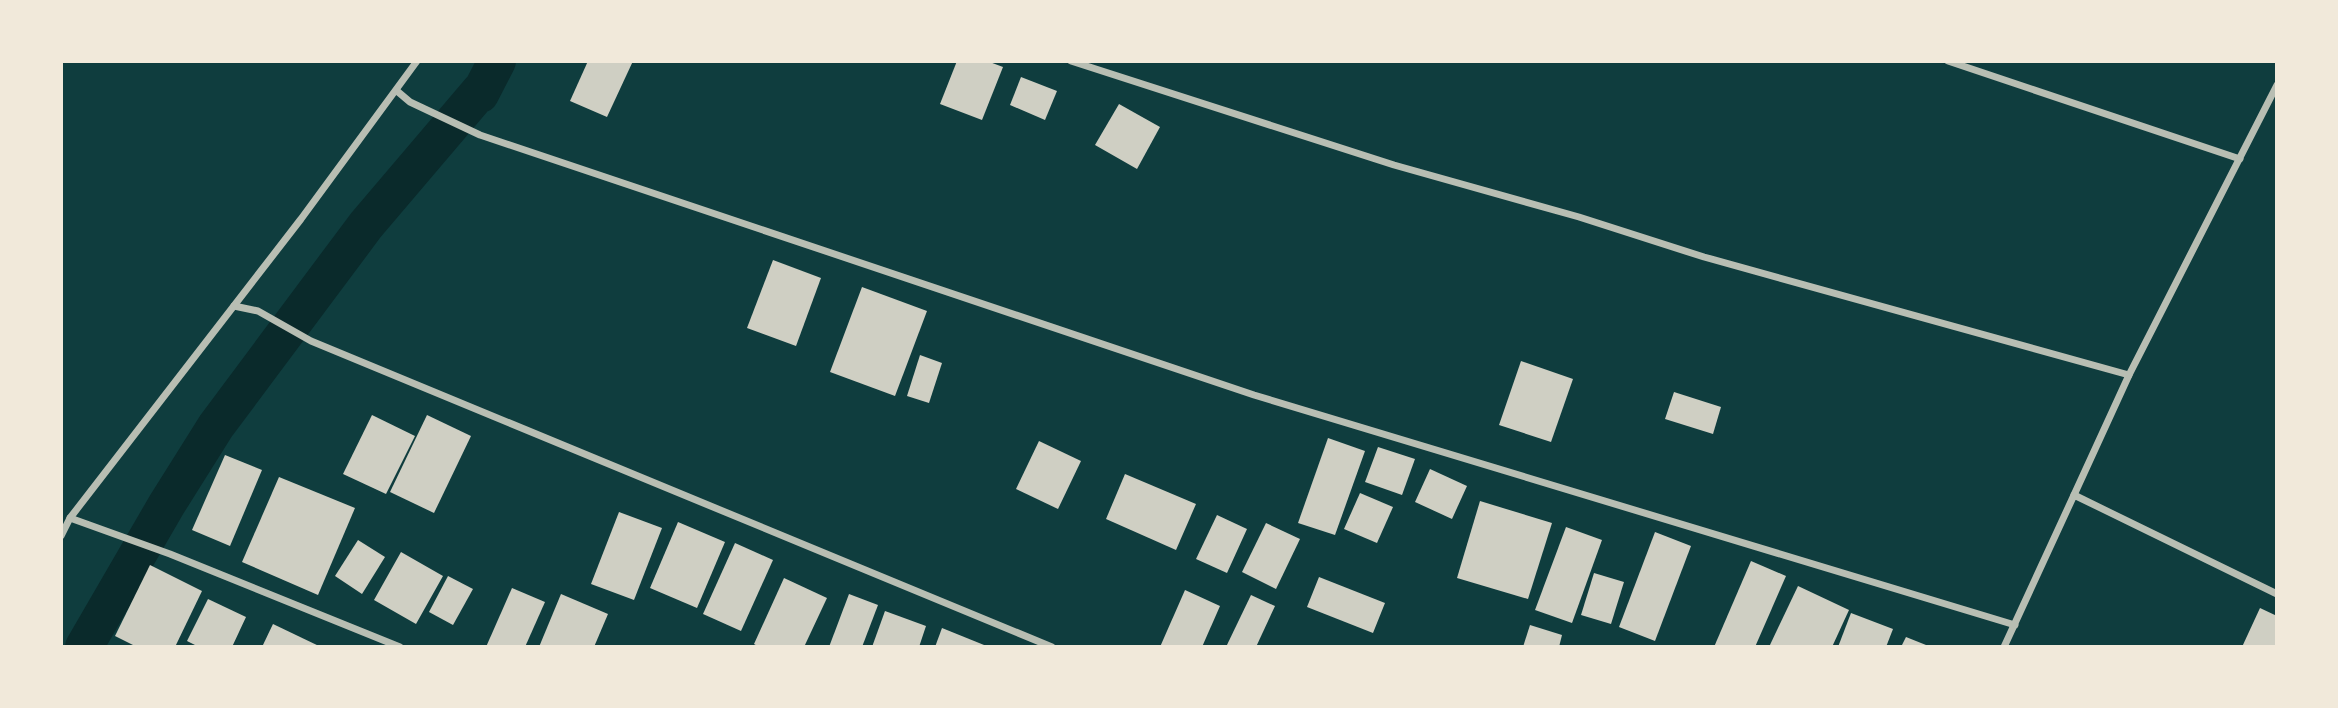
<svg xmlns="http://www.w3.org/2000/svg" width="2338" height="708" font-family="Signika,sans-serif">
	<rect width="100%" height="100%" fill="#0f3d3e"/>
	<g fill="none" stroke-linecap="round" stroke-linejoin="round">
		<polyline stroke="#0a2a2b" stroke-width="38" points="84,647 167,504 216,426 366,225 480,91 480,94 497,61"/>
	</g>
	<g fill="#cfcfc3">
		<polygon points="588,61 633,61 607,117 570,101"/>
		<polygon points="957,61 987,61 1003,67 982,120 940,104"/>
		<polygon points="1021,77 1057,91 1045,120 1010,105"/>
		<polygon points="1119,104 1160,127 1137,169 1095,145"/>
		<polygon points="773,260 821,278 796,346 747,328"/>
		<polygon points="862,287 927,311 895,396 830,372"/>
		<polygon points="920,355 942,363 929,403 907,396"/>
		<polygon points="1521,361 1573,379 1551,442 1499,425"/>
		<polygon points="1674,392 1721,407 1713,434 1665,419"/>
		<polygon points="372,415 415,436 386,494 343,474"/>
		<polygon points="427,415 471,436 434,513 390,492"/>
		<polygon points="1328,438 1365,451 1335,535 1298,523"/>
		<polygon points="1039,441 1081,461 1058,509 1016,489"/>
		<polygon points="1378,447 1415,459 1402,495 1365,482"/>
		<polygon points="225,455 262,470 230,546 192,530"/>
		<polygon points="1430,469 1467,486 1452,519 1415,502"/>
		<polygon points="1125,474 1196,504 1176,550 1106,519"/>
		<polygon points="279,477 355,508 318,595 242,562"/>
		<polygon points="1360,493 1393,507 1377,543 1344,529"/>
		<polygon points="1480,501 1552,523 1528,599 1457,578"/>
		<polygon points="619,512 662,528 634,600 591,584"/>
		<polygon points="1217,515 1247,529 1227,573 1196,559"/>
		<polygon points="678,522 725,542 697,608 650,588"/>
		<polygon points="1266,523 1300,539 1276,589 1242,572"/>
		<polygon points="1566,527 1602,540 1572,623 1535,610"/>
		<polygon points="1655,532 1691,546 1655,641 1619,627"/>
		<polygon points="358,540 385,557 362,594 335,576"/>
		<polygon points="735,543 773,560 741,631 703,614"/>
		<polygon points="401,552 443,576 416,624 374,600"/>
		<polygon points="1751,561 1786,576 1755,647 1714,647"/>
		<polygon points="150,565 202,591 175,647 137,647 115,636"/>
		<polygon points="1594,573 1624,582 1611,624 1581,615"/>
		<polygon points="448,576 473,589 453,625 429,612"/>
		<polygon points="1319,577 1385,603 1373,633 1307,607"/>
		<polygon points="784,578 827,598 804,647 759,647 754,644"/>
		<polygon points="1798,586 1849,610 1832,647 1769,647"/>
		<polygon points="512,588 545,602 525,647 486,647"/>
		<polygon points="1185,590 1220,606 1202,647 1160,647"/>
		<polygon points="561,594 608,614 594,647 539,647"/>
		<polygon points="849,594 878,605 862,647 829,647"/>
		<polygon points="1251,595 1275,606 1256,647 1226,647"/>
		<polygon points="208,599 246,617 232,647 199,647 187,641"/>
		<polygon points="2260,608 2277,616 2277,647 2242,647"/>
		<polygon points="885,611 926,626 919,647 872,647"/>
		<polygon points="1851,613 1893,629 1886,647 1838,647"/>
		<polygon points="273,624 321,647 262,647"/>
		<polygon points="1530,625 1562,635 1559,647 1523,647"/>
		<polygon points="942,628 989,647 935,647"/>
		<polygon points="1906,637 1931,647 1901,647"/>
	</g>
	<g fill="none" stroke-linecap="round" stroke-linejoin="round">
		<g stroke="#b8beb3" stroke-width="7">
			<polyline points="1071,61 1394,165 1579,217 1704,257 2129,375"/>
			<polyline points="1948,61 2240,159"/>
			<polyline points="397,91 410,102 480,135 1254,395 2015,625"/>
			<polyline points="234,306 258,311 311,341 1052,647"/>
			<polyline points="2074,495 2129,375 2277,85"/>
			<polyline points="70,518 170,554 400,647"/>
			<polyline points="61,536 70,518 301,219 417,61"/>
			<polyline points="2004,647 2074,495 2277,594"/>
		</g>
	</g>
	<rect width="2338" height="708" fill="none" stroke="#f1e9da" stroke-width="126"/>
</svg>
